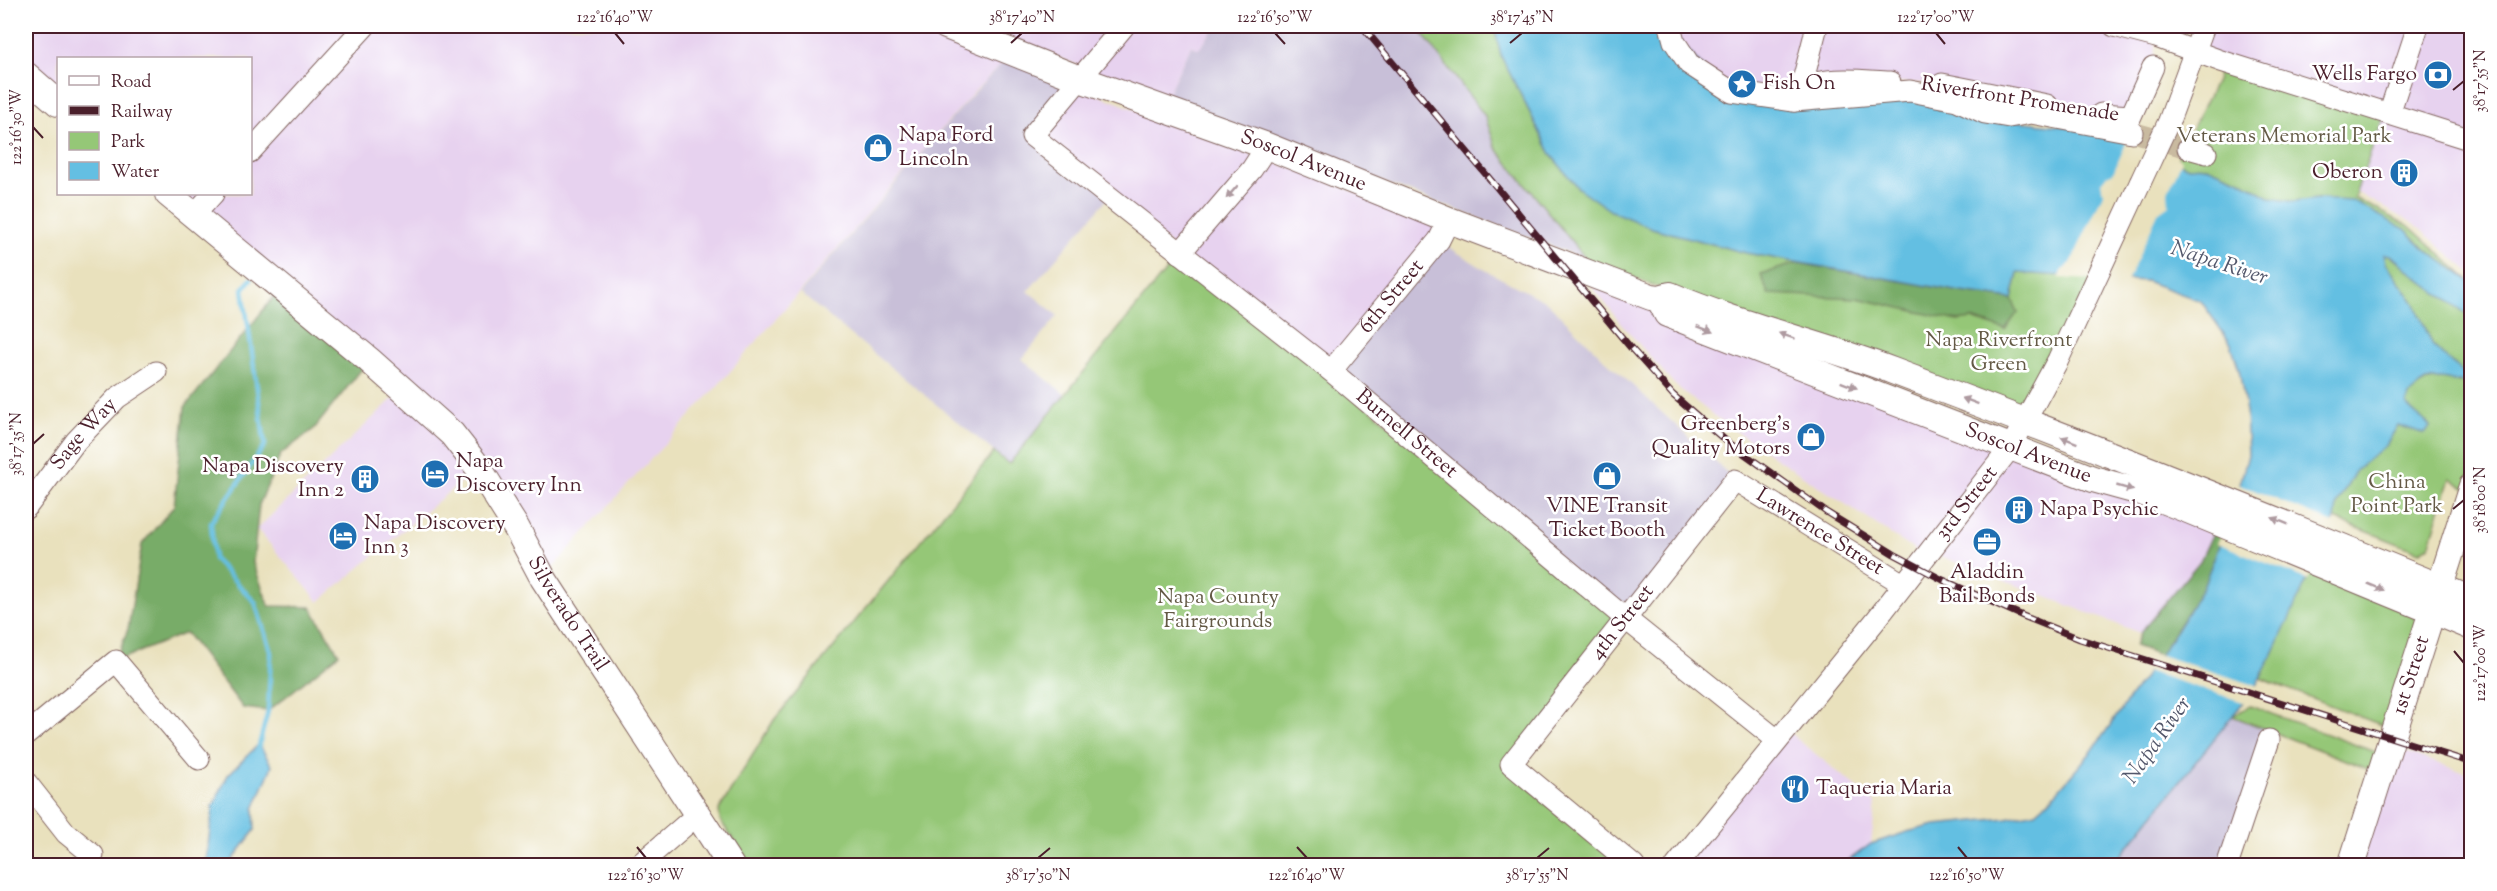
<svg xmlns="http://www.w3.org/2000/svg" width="2497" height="891" font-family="'Sorts Mill Goudy',serif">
	<rect width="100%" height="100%" fill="#fff"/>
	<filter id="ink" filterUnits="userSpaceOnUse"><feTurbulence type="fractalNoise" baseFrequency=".0167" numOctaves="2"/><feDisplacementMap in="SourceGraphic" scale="12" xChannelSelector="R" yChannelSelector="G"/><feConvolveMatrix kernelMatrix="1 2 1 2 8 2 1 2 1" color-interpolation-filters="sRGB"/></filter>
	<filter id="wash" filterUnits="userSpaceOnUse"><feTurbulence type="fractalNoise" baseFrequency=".008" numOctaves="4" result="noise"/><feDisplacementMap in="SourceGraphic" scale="24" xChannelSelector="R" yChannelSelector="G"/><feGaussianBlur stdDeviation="1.35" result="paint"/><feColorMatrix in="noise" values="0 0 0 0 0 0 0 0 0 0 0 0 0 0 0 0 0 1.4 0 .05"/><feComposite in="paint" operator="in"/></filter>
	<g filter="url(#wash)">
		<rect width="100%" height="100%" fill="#e9e1bd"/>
		<g fill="#e7d2ef">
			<polygon points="26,26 921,26 1006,59 975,91 721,382 543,578 478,467 319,602 257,529 403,389 168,194 250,194 250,58 58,58 58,103 26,75"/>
			<polygon points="977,26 1216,26 1199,49 1191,46 1165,99"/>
			<polygon points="1670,26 2116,26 2156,37 2153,67 2131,116 2086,113 1945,84 1860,81 1793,96 1732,92 1689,64"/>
			<polygon points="2204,26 2471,26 2471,273 2413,223 2356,192 2384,114 2195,52"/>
			<polygon points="1075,86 1260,158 1299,170 1442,226 1331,371 1032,136"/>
			<polygon points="1591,285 1667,314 2218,522 2200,561 2140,633 1930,552 1925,557 1722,422 1675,385 1623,326"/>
			<polygon points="1786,730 1876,803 1871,844 1846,862 1836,865 1676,866"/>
			<polygon points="2389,746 2471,775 2471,865 2351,866"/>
		</g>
		<g fill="#c8bfd8">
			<polygon points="1216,26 1419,26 1421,32 1485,116 1496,148 1586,259 1165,99 1191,46 1199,49"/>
			<polygon points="1006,59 1075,86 1032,136 1109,197 1028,291 1058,316 1022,359 1067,396 1009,464 800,293 974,93"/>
			<polygon points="1436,239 1487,271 1548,303 1605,360 1735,480 1626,619 1331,371"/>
			<polygon points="2232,716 2272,732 2227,865 2113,866"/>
		</g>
		<g fill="#95c777" stroke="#707351" stroke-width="1.5">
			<polygon points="1419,26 1494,26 1501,56 1552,156 1578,188 1652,228 1746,253 1962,292 2012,299 2018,273 2096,277 2025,423 1784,336 1586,259 1496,148 1485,116 1421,32"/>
			<polygon points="2221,61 2385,114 2354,198 2408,225 2471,282 2425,249 2405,229 2317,199 2295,202 2271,198 2242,181 2207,166 2188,167 2176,161 2216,81"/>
			<polygon points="1180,253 1626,619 1512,764 1634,865 750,865 720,820 719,810 774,720 994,452 1009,464"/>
			<path d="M 2384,254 L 2391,255 L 2420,280 L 2471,317 L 2471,492 L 2450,478 L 2429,546 L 2419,552 L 2335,519 L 2337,504 L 2356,470 L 2386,445 L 2398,425 L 2409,428 L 2427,423 L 2413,413 L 2406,405 L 2409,395 C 2424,380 2439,375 2459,383 L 2442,355 L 2433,346 L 2414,302 L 2386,263 Z"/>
			<polygon points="2314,561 2432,611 2394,730 2260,678 2272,656"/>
			<polygon points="2250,706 2386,756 2381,774 2232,716"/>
		</g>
		<g fill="#78ac68" stroke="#61664a" stroke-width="1.5">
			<polygon points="1798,263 1962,292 2012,299 2018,312 2005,330 1972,319 1958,321 1857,298 1768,294 1761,274"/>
			<polygon points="281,288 369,360 314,429 281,454 259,505 253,563 269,606 311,607 339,654 268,711 243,708 186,633 116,661 128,629 142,544 174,506 185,407"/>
			<polygon points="2218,522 2227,526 2203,587 2160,655 2135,646 2140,633 2200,561"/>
		</g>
		<g fill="#64bfe2" stroke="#576f86" stroke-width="1.5">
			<path d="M 1494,26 L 1666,26 L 1725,92 L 1907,99 L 2009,120 L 2122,133 L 2188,167 L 2207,166 L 2242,181 L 2271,198 L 2295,202 L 2317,199 L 2352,201 L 2405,229 L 2425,249 L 2471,282 L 2471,317 L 2420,280 L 2391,255 L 2384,254 L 2386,263 L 2414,302 L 2433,346 L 2462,372 L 2471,383 C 2441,383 2436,368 2409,395 L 2407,405 C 2413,414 2424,418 2430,427 L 2425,434 L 2398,425 L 2386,445 L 2356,470 L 2337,504 L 2335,519 L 2272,656 L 2254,689 L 2113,865 L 1836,865 L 1846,862 L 1871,844 L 1907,832 L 1935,825 L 2006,818 L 2036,812 L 2051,799 L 2092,751 L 2173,636 L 2203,587 L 2233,509 L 2248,455 L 2246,412 L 2239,369 L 2231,344 L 2201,301 L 2146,281 L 2018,273 L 2012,299 L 1962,292 L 1746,253 L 1652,228 L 1611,211 L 1578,188 L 1552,156 L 1501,56 Z"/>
			<polygon points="259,744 272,766 254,809 255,830 229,865 209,865 206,861 213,806 228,775"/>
		</g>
		<g fill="#e9e1bd">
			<polygon points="2130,134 2182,160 2168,192 2169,205 2158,213 2127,282 2059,278 2061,271 2071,263 2103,194 2101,182 2107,175 2113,173"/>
			<polygon points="2237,483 2336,524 2308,580 2217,543 2231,508"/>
			<polygon points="2157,654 2258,686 2246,703 2146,671"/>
		</g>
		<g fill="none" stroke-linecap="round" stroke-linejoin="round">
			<polyline stroke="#64bfe2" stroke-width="4.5" points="251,279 243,289 265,445 211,522 214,559 255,602 271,653 268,711 258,749"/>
		</g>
	</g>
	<g filter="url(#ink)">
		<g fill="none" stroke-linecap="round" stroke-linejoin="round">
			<polyline stroke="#c9baa0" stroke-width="21" stroke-dasharray="21 10" stroke-linecap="butt" points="2132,132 2188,148"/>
			<g stroke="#82635e" stroke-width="23">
				<g id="minor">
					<path id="s1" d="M 1124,26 L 1032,136 L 1331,371 L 1626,619 L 1777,740"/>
					<polyline points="1670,26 1674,41 1689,64 1732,92 1794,101 1910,91 1957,100 1985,113 2009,117 2031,113 2132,132"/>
					<polyline points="2114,26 2156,37 2221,61 2472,140"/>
					<polyline points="1942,84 2047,105"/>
					<polyline points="1801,88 1817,26"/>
					<path d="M 1794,101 L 1793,96 C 1814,73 1861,81 1890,82"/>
					<polyline points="2101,114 2131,116 2153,67"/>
					<polyline points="2389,114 2418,26"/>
					<polyline points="2169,121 2204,26"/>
					<polyline points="2188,148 2206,153"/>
					<polyline points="250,152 365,26"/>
					<polyline points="194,215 213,194"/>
					<polyline points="1180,253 1252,169 1267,146"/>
					<path id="s2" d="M 1331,371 L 1439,240 L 1449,220"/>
					<path id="s3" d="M 26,508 L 76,441 L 117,398 L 156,372"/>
					<polyline points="26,735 116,661 199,759"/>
					<polyline points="26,782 66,833 93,855"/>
					<polyline points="638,866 698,814"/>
					<path id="s4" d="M 1634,866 L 1511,764 L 1735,480 L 1903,584"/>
					<path id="s5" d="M 1676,866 L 1876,620 L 2011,447 L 2058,360 L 2140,183"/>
					<polyline points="2227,866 2269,740"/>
				</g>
			</g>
			<g stroke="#82635e" stroke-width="28">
				<g id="major">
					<path id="s6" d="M 946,26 L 1080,79 L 1267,146 L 1449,220 L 1651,297 L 1659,298 L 1670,295 C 1742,326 1820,343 1893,371 C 2087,444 2280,521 2472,600"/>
					<polyline points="26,75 58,103"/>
					<path id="s7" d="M 168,194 L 369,360 L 452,434 L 478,467 L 517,529 L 543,578 L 731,866"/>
					<path id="s8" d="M 1659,298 L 1667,314 L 2093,479 L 2144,493 L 2188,510 L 2472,627"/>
					<path id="s9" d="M 2351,866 L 2472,486"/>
				</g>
			</g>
			<use href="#minor" stroke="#fff" stroke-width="21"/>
			<use href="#major" stroke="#fff" stroke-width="26"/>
			<g stroke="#4a1f2b" stroke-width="7">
				<polyline id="rail" points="1362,26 1630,347 1673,395 1725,440 1826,512 1894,554 1943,580 2023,616 2080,639 2472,763"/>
			</g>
			<use href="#rail" stroke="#fff" stroke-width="4.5" stroke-dasharray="14" stroke-linecap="butt"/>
			<g stroke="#82635e" stroke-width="23" stroke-linecap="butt">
				<polyline id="minor-bridge" points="2140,183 2169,121"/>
			</g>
			<use href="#minor-bridge" stroke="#fff" stroke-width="21"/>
		</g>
		<defs><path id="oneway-solid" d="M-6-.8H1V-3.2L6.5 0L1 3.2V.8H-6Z" transform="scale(1.5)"/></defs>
		<g fill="#ae9aa0">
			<use href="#oneway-solid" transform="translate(1232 192) rotate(131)"/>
			<use href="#oneway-solid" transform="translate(1705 329) rotate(21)"/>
			<use href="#oneway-solid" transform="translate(1787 336) rotate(-161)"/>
			<use href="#oneway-solid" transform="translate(1849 385) rotate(21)"/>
			<use href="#oneway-solid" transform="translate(1970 401) rotate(-159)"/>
			<use href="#oneway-solid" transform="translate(2069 440) rotate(-159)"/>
			<use href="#oneway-solid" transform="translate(2125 488) rotate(16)"/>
			<use href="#oneway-solid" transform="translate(2280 521) rotate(-158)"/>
			<use href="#oneway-solid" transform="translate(2376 587) rotate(23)"/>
		</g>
	</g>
	<path fill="none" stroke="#4a1f2b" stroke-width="2" d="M 615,33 L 624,44M 1275,33 L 1285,44M 1936,33 L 1945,44M 1011,43 L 1022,33M 1510,43 L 1522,33M 2453,90 L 2464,81M 33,127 L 43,138M 33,444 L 44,434M 2453,509 L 2464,500M 2454,651 L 2464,663M 637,847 L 646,858M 1297,847 L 1307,858M 1958,847 L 1967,858M 1038,858 L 1050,848M 1537,858 L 1549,848"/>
	<defs>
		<g id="bank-disc" transform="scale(1.5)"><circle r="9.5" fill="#1f6fb2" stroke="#fff"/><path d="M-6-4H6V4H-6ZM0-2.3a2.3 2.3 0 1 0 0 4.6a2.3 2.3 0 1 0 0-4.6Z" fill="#fff"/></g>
		<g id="sight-disc" transform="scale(1.5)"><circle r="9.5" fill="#1f6fb2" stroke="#fff"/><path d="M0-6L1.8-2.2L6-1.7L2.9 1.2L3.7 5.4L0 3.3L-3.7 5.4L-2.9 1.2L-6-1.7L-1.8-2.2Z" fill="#fff"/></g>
		<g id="shop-disc" transform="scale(1.5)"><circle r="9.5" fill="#1f6fb2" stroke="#fff"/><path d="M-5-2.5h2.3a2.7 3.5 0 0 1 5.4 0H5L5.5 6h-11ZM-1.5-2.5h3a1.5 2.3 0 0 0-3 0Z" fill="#fff"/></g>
		<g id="building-disc" transform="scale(1.5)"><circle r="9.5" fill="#1f6fb2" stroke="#fff"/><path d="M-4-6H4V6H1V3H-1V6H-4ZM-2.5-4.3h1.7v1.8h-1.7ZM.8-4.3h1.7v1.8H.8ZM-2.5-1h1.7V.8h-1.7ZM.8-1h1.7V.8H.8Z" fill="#fff"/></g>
		<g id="hotel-disc" transform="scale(1.5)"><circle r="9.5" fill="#1f6fb2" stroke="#fff"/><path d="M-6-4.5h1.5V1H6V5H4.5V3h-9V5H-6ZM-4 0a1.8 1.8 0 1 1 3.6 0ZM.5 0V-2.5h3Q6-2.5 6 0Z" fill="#fff"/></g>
		<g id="office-disc" transform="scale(1.5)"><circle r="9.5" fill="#1f6fb2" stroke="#fff"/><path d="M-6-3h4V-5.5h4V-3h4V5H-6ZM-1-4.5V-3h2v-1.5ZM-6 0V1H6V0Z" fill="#fff"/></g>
		<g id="restaurant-disc" transform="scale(1.5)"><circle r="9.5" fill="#1f6fb2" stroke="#fff"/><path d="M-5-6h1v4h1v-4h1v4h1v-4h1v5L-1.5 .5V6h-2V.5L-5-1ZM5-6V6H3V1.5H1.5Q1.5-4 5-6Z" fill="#fff"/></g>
	</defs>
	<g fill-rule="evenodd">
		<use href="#bank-disc" x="2438" y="75"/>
		<use href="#sight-disc" x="1742" y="84"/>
		<use href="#shop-disc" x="878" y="148"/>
		<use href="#building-disc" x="2404" y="173"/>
		<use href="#shop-disc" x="1811" y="437"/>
		<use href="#hotel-disc" x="435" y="474"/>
		<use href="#shop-disc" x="1607" y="476"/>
		<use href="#building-disc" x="365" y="479"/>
		<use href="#building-disc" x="2019" y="510"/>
		<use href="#hotel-disc" x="343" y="536"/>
		<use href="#office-disc" x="1987" y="542"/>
		<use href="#restaurant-disc" x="1795" y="789"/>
	</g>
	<g text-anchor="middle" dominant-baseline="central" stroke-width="5" stroke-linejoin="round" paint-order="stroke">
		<g font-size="21" fill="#4a1f2b" stroke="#fff" text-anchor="start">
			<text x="2417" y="75" text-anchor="end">Wells Fargo</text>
			<text x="1763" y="84">Fish On</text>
			<text x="899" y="136">Napa Ford<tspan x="899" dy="24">Lincoln</tspan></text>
			<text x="2383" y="173" text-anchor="end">Oberon</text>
			<text x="1790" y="425" text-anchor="end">Greenberg's<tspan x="1790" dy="24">Quality Motors</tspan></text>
			<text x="456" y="462">Napa<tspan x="456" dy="24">Discovery Inn</tspan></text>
			<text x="344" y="467" text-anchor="end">Napa Discovery<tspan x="344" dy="24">Inn 2</tspan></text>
			<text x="1607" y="507" text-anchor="middle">VINE Transit<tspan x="1607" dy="24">Ticket Booth</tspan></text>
			<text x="2040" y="510">Napa Psychic</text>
			<text x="364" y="524">Napa Discovery<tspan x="364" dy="24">Inn 3</tspan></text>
			<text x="1987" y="573" text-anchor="middle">Aladdin<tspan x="1987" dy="24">Bail Bonds</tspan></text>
			<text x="1816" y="789">Taqueria Maria</text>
		</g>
		<g font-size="21" fill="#4a1f2b" stroke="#fff">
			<text transform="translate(2020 100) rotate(9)">Riverfront Promenade</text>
			<text stroke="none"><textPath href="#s6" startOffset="382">Soscol Avenue</textPath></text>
			<text stroke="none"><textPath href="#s2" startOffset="96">6th Street</textPath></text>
			<text stroke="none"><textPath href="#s3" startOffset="94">Sage Way</textPath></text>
			<text stroke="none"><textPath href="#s1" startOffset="622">Burnell Street</textPath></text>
			<text stroke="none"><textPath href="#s8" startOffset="405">Soscol Avenue</textPath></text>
			<text stroke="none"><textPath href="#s5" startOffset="465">3rd Street</textPath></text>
			<text stroke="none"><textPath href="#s4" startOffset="621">Lawrence Street</textPath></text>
			<text stroke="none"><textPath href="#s7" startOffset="586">Silverado Trail</textPath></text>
			<text stroke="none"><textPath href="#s4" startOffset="340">4th Street</textPath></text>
			<text stroke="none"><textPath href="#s9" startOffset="200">1st Street</textPath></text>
		</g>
		<g font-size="21" fill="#645a46" stroke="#fff">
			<text x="2284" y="137">Veterans Memorial Park</text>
			<text x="1999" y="341">Napa Riverfront<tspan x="1999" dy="24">Green</tspan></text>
			<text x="2397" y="483">China<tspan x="2397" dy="24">Point Park</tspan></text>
			<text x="1218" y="598">Napa County<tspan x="1218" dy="24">Fairgrounds</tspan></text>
		</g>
		<g font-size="22" font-style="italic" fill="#53576b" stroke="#fff">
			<text transform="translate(2219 264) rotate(18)">Napa River</text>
			<text transform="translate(2158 741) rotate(-55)">Napa River</text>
		</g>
	</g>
	<rect width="2497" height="891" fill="none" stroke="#fff" stroke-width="66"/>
	<rect x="57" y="57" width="195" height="138" fill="#ffffff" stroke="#b7a5aa" stroke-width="1.5"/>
	<rect x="69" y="76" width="30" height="9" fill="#ffffff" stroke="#b7a5aa" stroke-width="1.5"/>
	<text x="111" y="87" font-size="18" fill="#4a1f2b">Road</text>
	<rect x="69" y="106" width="30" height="9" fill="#4a1f2b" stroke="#b7a5aa" stroke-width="1.5"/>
	<text x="111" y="117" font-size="18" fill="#4a1f2b">Railway</text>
	<rect x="69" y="132" width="30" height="18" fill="#95c777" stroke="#b7a5aa" stroke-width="1.5"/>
	<text x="111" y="147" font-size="18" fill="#4a1f2b">Park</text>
	<rect x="69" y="162" width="30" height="18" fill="#64bfe2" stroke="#b7a5aa" stroke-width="1.5"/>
	<text x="111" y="177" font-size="18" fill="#4a1f2b">Water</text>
	<rect x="33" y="33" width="2431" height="825" fill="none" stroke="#4a1f2b" stroke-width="2"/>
	<g font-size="15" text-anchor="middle" fill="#4a1f2b">
		<text x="615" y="22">122°16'40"W</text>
		<text x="1022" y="22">38°17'40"N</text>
		<text x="1275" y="22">122°16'50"W</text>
		<text x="1522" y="22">38°17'45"N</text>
		<text x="1936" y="22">122°17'00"W</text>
		<text transform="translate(2480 81) rotate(-90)" y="5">38°17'55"N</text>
		<text transform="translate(16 127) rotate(-90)" y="5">122°16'30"W</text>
		<text transform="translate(16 444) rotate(-90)" y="5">38°17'35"N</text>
		<text transform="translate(2480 500) rotate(-90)" y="5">38°18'00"N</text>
		<text transform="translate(2480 663) rotate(-90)" y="5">122°17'00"W</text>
		<text x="646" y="880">122°16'30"W</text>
		<text x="1038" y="880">38°17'50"N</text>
		<text x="1307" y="880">122°16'40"W</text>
		<text x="1537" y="880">38°17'55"N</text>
		<text x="1967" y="880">122°16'50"W</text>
	</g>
</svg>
